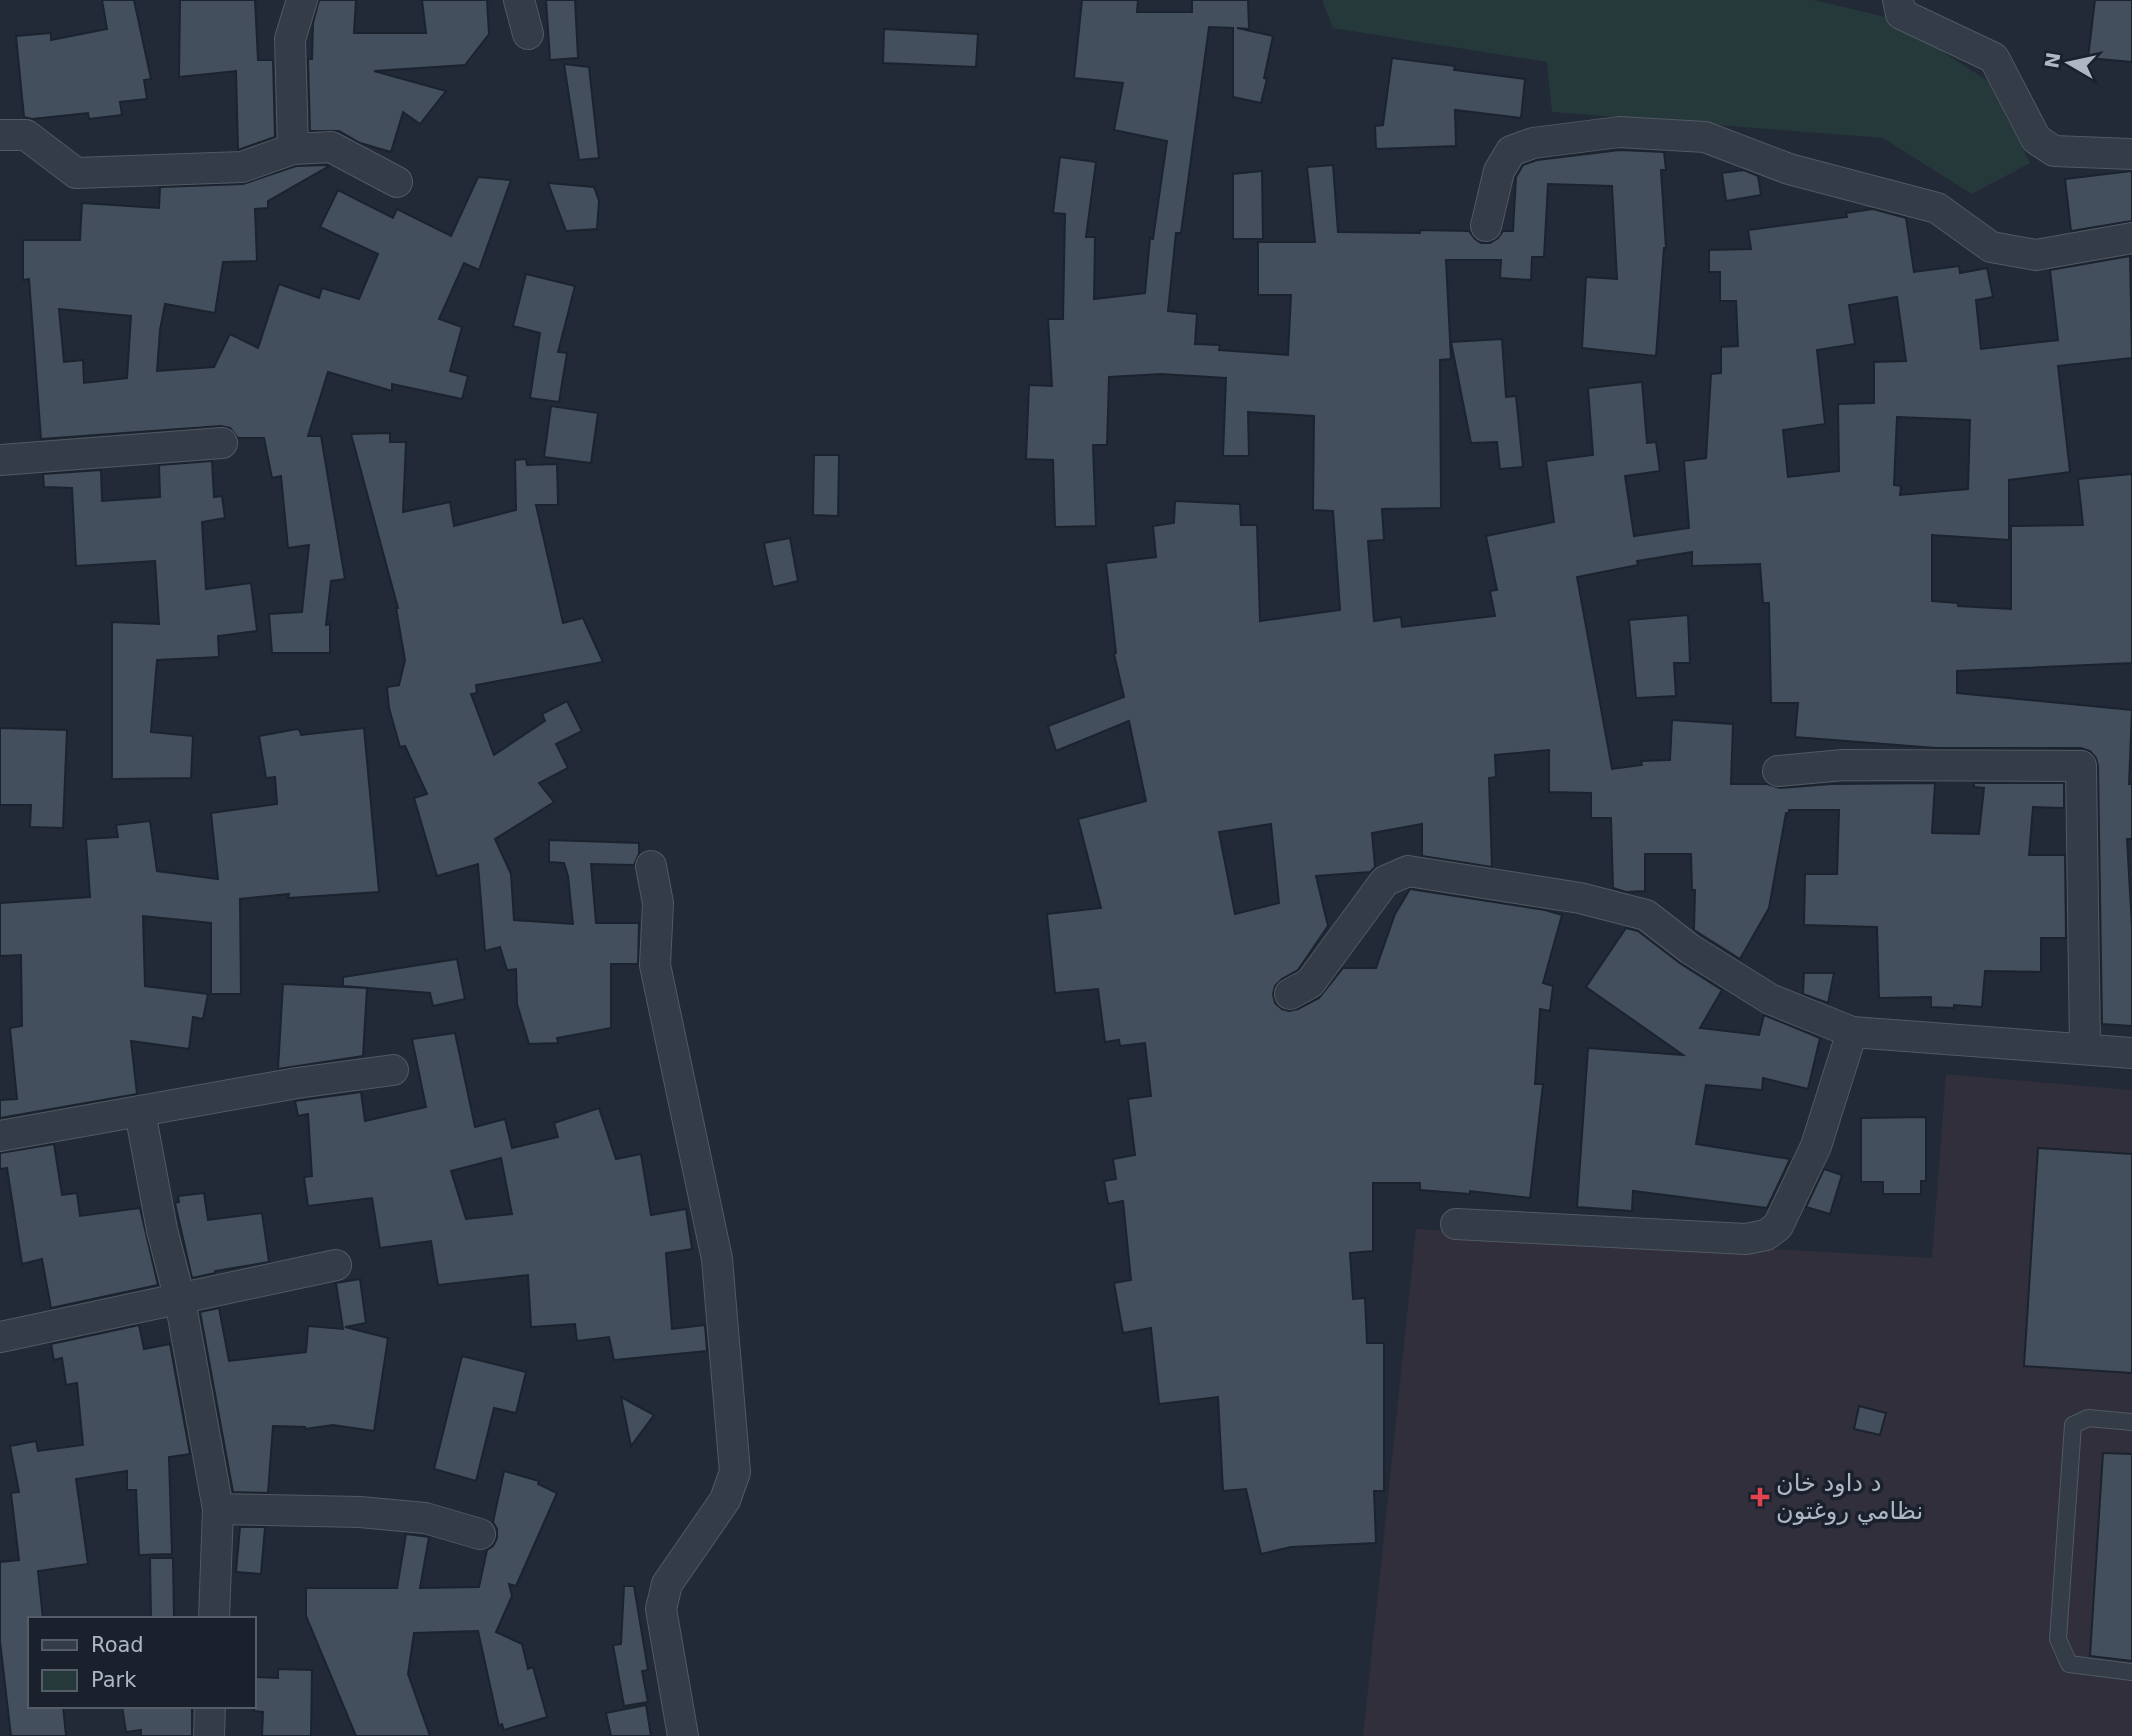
<svg xmlns="http://www.w3.org/2000/svg" width="2132" height="1736" font-family="'DejaVu Sans',Vazirmatn,sans-serif">
	<rect width="100%" height="100%" fill="#212a36"/>
	<polygon fill="#302f3b" points="1946,1074 2132,1090 2132,1736 1363,1736 1416,1229 1932,1258"/>
	<polygon fill="#26393a" points="1322,0 1814,0 1890,18 1988,81 2030,163 1972,194 1883,138 1552,112 1547,62 1333,28"/>
	<g fill="#444f5e" stroke="#1b232e" stroke-width="2" fill-rule="evenodd">
		<polygon points="102,0 134,0 151,79 144,80 147,99 120,102 122,115 89,119 88,113 32,119 24,117 16,36 51,33 51,40 107,29"/>
		<polygon points="180,0 255,0 258,60 273,60 275,137 238,150 236,71 179,77"/>
		<polygon points="319,0 356,0 354,33 426,33 422,0 487,0 489,34 465,65 374,71 446,91 420,124 403,112 391,152 360,143 339,131 310,131 308,59 312,59 313,23"/>
		<polygon points="546,0 575,0 578,58 550,60"/>
		<path d="M 1082,0 L 1138,0 L 1137,12 L 1192,12 L 1192,0 L 1248,0 L 1249,29 L 1237,28 L 1273,36 L 1264,78 L 1267,79 L 1261,103 L 1233,97 L 1233,28 L 1209,27 L 1181,233 L 1176,233 L 1168,311 L 1197,314 L 1195,344 L 1220,345 L 1219,350 L 1288,355 L 1291,295 L 1258,295 L 1258,242 L 1315,242 L 1307,167 L 1333,165 L 1338,232 L 1420,233 L 1420,230 L 1469,231 L 1475,239 L 1481,243 L 1490,243 L 1498,238 L 1503,231 L 1513,231 L 1516,177 L 1523,165 L 1537,160 L 1620,150 L 1664,152 L 1666,170 L 1661,170 L 1666,248 L 1664,248 L 1656,356 L 1582,348 L 1586,277 L 1617,279 L 1612,186 L 1548,184 L 1544,257 L 1532,257 L 1531,280 L 1500,278 L 1501,260 L 1446,260 L 1451,359 L 1440,360 L 1441,508 L 1382,509 L 1384,540 L 1368,541 L 1374,621 L 1401,617 L 1402,627 L 1495,616 L 1490,591 L 1497,590 L 1486,536 L 1554,522 L 1546,461 L 1593,455 L 1588,388 L 1642,382 L 1647,443 L 1656,442 L 1660,471 L 1625,476 L 1634,536 L 1689,528 L 1684,461 L 1706,458 L 1711,374 L 1721,373 L 1721,347 L 1738,346 L 1736,301 L 1720,301 L 1720,272 L 1709,272 L 1709,250 L 1751,249 L 1748,230 L 1847,217 L 1846,213 L 1873,209 L 1906,218 L 1914,272 L 1959,266 L 1960,273 L 1987,268 L 1993,297 L 1976,300 L 1981,349 L 2058,340 L 2050,270 L 2130,256 L 2132,358 L 2058,366 L 2070,472 L 2009,480 L 2009,540 L 1932,535 L 1932,601 L 1958,603 L 1958,606 L 2011,609 L 2011,526 L 2083,525 L 2078,479 L 2132,474 L 2132,663 L 1957,671 L 1957,693 L 2132,710 L 2129,784 L 2132,784 L 2132,839 L 2127,839 L 2132,927 L 2132,1026 L 2102,1024 L 2098,766 L 2096,758 L 2090,751 L 2081,748 L 1936,748 L 1795,737 L 1798,703 L 1771,703 L 1769,603 L 1763,603 L 1760,564 L 1692,566 L 1692,552 L 1637,561 L 1638,565 L 1577,577 L 1612,769 L 1642,765 L 1641,761 L 1670,760 L 1672,720 L 1733,724 L 1731,784 L 1767,784 L 1780,788 L 1831,784 L 1935,783 L 1932,833 L 1979,834 L 1984,788 L 1974,787 L 1974,783 L 2064,783 L 2064,808 L 2033,807 L 2029,855 L 2065,855 L 2066,938 L 2041,938 L 2041,972 L 1985,971 L 1982,1007 L 1954,1005 L 1954,1008 L 1931,1007 L 1931,997 L 1879,998 L 1877,927 L 1804,925 L 1805,874 L 1837,874 L 1839,810 L 1789,810 L 1789,813 L 1786,813 L 1769,908 L 1740,959 L 1694,930 L 1695,890 L 1692,890 L 1691,854 L 1645,854 L 1645,891 L 1626,892 L 1613,888 L 1611,818 L 1591,818 L 1591,793 L 1549,792 L 1549,750 L 1495,755 L 1496,777 L 1489,778 L 1492,867 L 1422,856 L 1422,824 L 1372,833 L 1375,867 L 1370,872 L 1316,876 L 1328,926 L 1298,970 L 1282,979 L 1275,986 L 1273,994 L 1275,1003 L 1282,1009 L 1289,1011 L 1298,1009 L 1319,998 L 1343,968 L 1376,968 L 1395,914 L 1410,889 L 1545,910 L 1562,915 L 1543,983 L 1553,986 L 1550,1011 L 1540,1009 L 1535,1084 L 1543,1084 L 1530,1198 L 1470,1191 L 1470,1194 L 1420,1190 L 1420,1183 L 1373,1183 L 1373,1251 L 1350,1253 L 1353,1299 L 1365,1298 L 1367,1343 L 1384,1343 L 1384,1491 L 1374,1491 L 1376,1543 L 1291,1547 L 1261,1554 L 1246,1489 L 1223,1491 L 1218,1397 L 1159,1404 L 1151,1328 L 1123,1333 L 1114,1283 L 1131,1280 L 1123,1201 L 1108,1204 L 1104,1181 L 1116,1179 L 1113,1159 L 1135,1155 L 1128,1099 L 1151,1096 L 1145,1043 L 1120,1046 L 1119,1040 L 1105,1042 L 1098,989 L 1055,993 L 1047,914 L 1101,908 L 1078,819 L 1146,801 L 1129,721 L 1056,751 L 1048,726 L 1124,697 L 1114,654 L 1116,653 L 1106,563 L 1156,557 L 1153,526 L 1174,523 L 1175,501 L 1240,504 L 1241,525 L 1257,525 L 1260,621 L 1340,610 L 1333,511 L 1313,510 L 1314,416 L 1248,412 L 1249,456 L 1223,456 L 1226,378 L 1161,374 L 1109,377 L 1107,445 L 1093,445 L 1096,526 L 1055,527 L 1053,460 L 1026,459 L 1029,385 L 1052,386 L 1048,319 L 1063,319 L 1065,214 L 1053,213 L 1060,157 L 1096,162 L 1086,237 L 1095,237 L 1094,299 L 1145,293 L 1150,238 L 1153,239 L 1167,141 L 1114,130 L 1123,83 L 1074,78 ZM 1897,297 L 1906,361 L 1874,362 L 1874,403 L 1838,404 L 1839,471 L 1788,477 L 1783,430 L 1825,424 L 1817,350 L 1855,344 L 1849,305 ZM 1897,417 L 1970,420 L 1968,489 L 1900,495 L 1901,486 L 1894,485 ZM 1271,824 L 1279,903 L 1235,914 L 1219,832 Z"/>
		<polygon points="2095,0 2132,0 2132,62 2088,58"/>
		<polygon points="884,29 978,34 976,67 883,63"/>
		<polygon points="1392,58 1455,66 1454,70 1525,79 1521,118 1455,110 1456,146 1376,149 1375,126 1383,125"/>
		<polygon points="564,64 589,67 599,158 579,160"/>
		<path d="M 327,165 L 329,166 L 268,201 L 268,208 L 255,209 L 257,261 L 223,262 L 215,313 L 165,304 L 160,330 L 157,371 L 214,367 L 230,334 L 258,348 L 279,284 L 319,298 L 322,288 L 359,299 L 378,254 L 320,227 L 338,190 L 393,218 L 397,209 L 451,236 L 478,177 L 511,180 L 479,270 L 464,263 L 439,319 L 462,327 L 450,371 L 468,376 L 462,399 L 392,384 L 392,391 L 328,372 L 308,436 L 321,436 L 345,579 L 331,581 L 326,625 L 330,624 L 330,653 L 272,653 L 269,614 L 302,612 L 309,545 L 288,548 L 281,476 L 272,478 L 264,438 L 238,438 L 230,428 L 221,426 L 41,439 L 29,279 L 23,280 L 23,240 L 80,240 L 82,203 L 159,208 L 160,187 L 243,184 L 296,166 ZM 59,309 L 131,316 L 127,378 L 84,383 L 83,360 L 64,362 Z"/>
		<polygon points="1744,170 1758,176 1761,195 1726,201 1722,173"/>
		<polygon points="1262,171 1263,239 1233,239 1233,174"/>
		<polygon points="2132,171 2132,221 2071,231 2065,179"/>
		<polygon points="548,183 594,187 599,201 597,229 566,231"/>
		<polygon points="526,274 575,286 558,352 567,353 559,402 530,398 540,333 513,326"/>
		<polygon points="1502,339 1506,397 1516,396 1523,467 1500,469 1497,442 1471,443 1451,342"/>
		<polygon points="551,406 598,413 591,463 544,457"/>
		<polygon points="390,433 390,442 406,442 403,512 450,502 454,526 516,510 515,460 526,459 527,465 557,464 558,505 536,505 563,623 583,618 603,662 476,685 477,693 471,694 494,755 545,721 542,714 567,701 582,731 556,744 568,768 539,783 554,802 495,839 511,874 514,920 573,924 568,876 564,863 549,862 549,840 639,843 639,854 634,865 591,864 596,923 639,923 638,964 611,964 611,1028 557,1038 558,1043 529,1044 517,1004 516,969 507,970 500,947 485,951 478,864 437,876 414,798 427,794 405,746 400,747 389,708 387,687 399,685 405,660 396,608 398,608 351,434"/>
		<polygon points="814,455 839,455 838,516 813,515"/>
		<polygon points="212,461 214,497 222,496 225,518 202,522 206,589 251,583 257,631 218,636 219,657 157,660 151,732 193,736 191,778 112,779 112,622 159,624 155,561 76,566 72,488 44,487 43,474 101,470 102,501 160,497 159,465"/>
		<polygon points="790,538 798,581 773,587 764,543"/>
		<polygon points="1688,615 1690,663 1674,663 1676,696 1636,698 1629,620"/>
		<polygon points="0,728 67,730 63,828 30,827 31,805 0,805"/>
		<polygon points="364,728 379,892 288,898 289,894 240,899 241,994 211,994 211,923 143,916 145,986 208,994 203,1019 193,1017 189,1049 131,1041 137,1094 0,1118 0,1100 17,1099 10,1028 22,1026 21,955 0,956 0,903 90,897 86,839 118,837 116,825 150,821 157,871 218,879 211,813 277,804 275,777 266,778 259,736 297,729 300,731 301,735"/>
		<polygon points="1626,928 1638,931 1681,964 1722,990 1700,1028 1759,1035 1764,1015 1820,1038 1808,1089 1763,1078 1762,1090 1706,1085 1696,1144 1790,1159 1767,1208 1633,1191 1632,1211 1577,1207 1588,1048 1683,1055 1586,987"/>
		<polygon points="457,959 465,999 433,1006 430,993 343,986 343,977"/>
		<polygon points="1804,973 1834,973 1828,1003 1803,994"/>
		<polygon points="283,984 367,988 363,1056 278,1069"/>
		<path d="M 455,1033 L 475,1127 L 505,1119 L 512,1148 L 558,1137 L 554,1123 L 599,1108 L 616,1159 L 641,1154 L 651,1215 L 686,1209 L 692,1249 L 666,1253 L 672,1329 L 705,1325 L 707,1351 L 614,1360 L 609,1337 L 577,1341 L 575,1324 L 531,1327 L 528,1275 L 438,1285 L 431,1241 L 380,1248 L 372,1198 L 308,1206 L 304,1177 L 312,1176 L 308,1114 L 298,1116 L 295,1101 L 361,1092 L 365,1121 L 426,1107 L 412,1039 ZM 501,1158 L 512,1214 L 466,1219 L 451,1171 Z"/>
		<polygon points="1926,1117 1926,1181 1921,1181 1921,1194 1883,1194 1883,1182 1861,1182 1861,1118"/>
		<polygon points="54,1144 62,1195 77,1193 80,1216 140,1208 158,1285 51,1308 42,1259 22,1264 7,1168 0,1169 0,1153"/>
		<polygon points="2038,1148 2132,1154 2132,1373 2024,1366"/>
		<polygon points="1824,1169 1842,1175 1830,1214 1806,1207"/>
		<polygon points="204,1193 208,1220 262,1213 269,1262 215,1271 215,1273 192,1278 175,1203 179,1202 178,1196"/>
		<polygon points="360,1279 366,1323 345,1327 388,1338 374,1431 333,1425 305,1429 305,1427 273,1426 268,1493 233,1492 200,1312 219,1308 229,1361 306,1352 308,1326 343,1329 336,1283"/>
		<polygon points="139,1325 144,1349 170,1344 190,1454 169,1457 172,1554 139,1555 136,1490 127,1490 127,1471 76,1479 88,1564 38,1571 43,1619 30,1619 30,1706 63,1706 66,1736 11,1736 0,1641 0,1562 19,1560 11,1493 19,1492 10,1446 36,1441 38,1451 83,1445 77,1383 66,1385 62,1358 54,1360 51,1344"/>
		<polygon points="462,1356 526,1372 516,1413 494,1408 476,1481 434,1469"/>
		<polygon points="621,1397 654,1415 631,1446"/>
		<polygon points="1859,1406 1886,1413 1880,1435 1854,1429"/>
		<polygon points="2103,1453 2132,1454 2132,1661 2090,1656"/>
		<polygon points="504,1471 539,1481 538,1484 557,1493 516,1586 509,1584 512,1596 496,1632 522,1644 528,1669 533,1667 547,1717 504,1730 502,1724 499,1726 478,1631 414,1633 408,1674 430,1736 356,1736 306,1616 306,1588 397,1588 406,1534 429,1537 420,1588 479,1587 487,1550 493,1546 497,1538 497,1529 493,1522"/>
		<polygon points="240,1527 265,1527 261,1574 236,1572"/>
		<polygon points="150,1558 173,1558 174,1619 151,1619"/>
		<polygon points="624,1586 634,1586 648,1670 642,1671 648,1702 624,1706 613,1645 621,1644"/>
		<polygon points="278,1669 312,1670 311,1736 262,1736 263,1712 254,1711 254,1677 278,1678"/>
		<polygon points="646,1705 651,1736 611,1736 606,1713"/>
		<polygon points="122,1706 192,1706 192,1736 141,1736 141,1730 126,1732"/>
	</g>
	<g fill="none" stroke-linecap="round" stroke-linejoin="round">
		<g stroke="#515965" stroke-width="18">
			<polyline id="lane" points="2132,1422 2088,1418 2073,1425 2058,1639 2069,1664 2132,1672"/>
		</g>
		<g stroke="#515965" stroke-width="32">
			<g id="street">
				<polyline points="519,0 528,34"/>
				<polyline points="1898,0 1901,14 1994,58 2036,139 2054,151 2132,154"/>
				<polyline points="0,135 26,135 76,173 242,167 293,149 331,147 397,182"/>
				<polyline points="293,149 290,39 302,0"/>
				<polyline points="1486,226 1499,171 1511,151 1533,143 1619,132 1705,137 1789,169 1937,208 1991,247 2036,255 2132,238"/>
				<polyline points="0,460 222,443"/>
				<polyline points="1778,771 1843,765 2081,766 2085,1048"/>
				<polyline points="651,866 658,903 655,965 717,1259 735,1472 725,1500 667,1584 661,1609 683,1736"/>
				<polyline points="1290,994 1310,983 1385,881 1408,871 1580,898 1646,915 1690,949 1770,999 1852,1032 2132,1053"/>
				<polyline points="140,1112 162,1230 180,1300 218,1509 214,1619"/>
				<polyline points="0,1136 297,1083 393,1070"/>
				<polyline points="1456,1224 1746,1239 1766,1235 1778,1226 1816,1146 1852,1032"/>
				<polyline points="0,1337 336,1265"/>
				<polyline points="218,1509 360,1512 425,1518 480,1534"/>
				<polyline points="209,1736 210,1706"/>
			</g>
		</g>
		<use href="#lane" stroke="#343c47" stroke-width="16"/>
		<use href="#street" stroke="#343c47" stroke-width="30"/>
	</g>
	<path fill="#e0444e" stroke="#1a212c" stroke-width="2.5" d="M1756.5 1486.5h7v7h7v7h-7v7h-7v-7h-7v-7h7z"/>
	<g text-anchor="middle" dominant-baseline="central" stroke-width="7" stroke-linejoin="round" paint-order="stroke">
		<g font-size="24" fill="#aeb6c4" stroke="#1a212c" text-anchor="start">
			<text x="1776" y="1483">د داود خان<tspan x="1776" dy="28">نظامي روغتون</tspan></text>
		</g>
	</g>
	<rect x="28" y="1617" width="228" height="91" fill="#1a212c" stroke="#555d69" stroke-width="2"/>
	<rect x="42" y="1640" width="35" height="10" fill="#343c47" stroke="#555d69" stroke-width="2"/>
	<text x="91" y="1652" font-size="21" fill="#aeb6c4">Road</text>
	<rect x="42" y="1670" width="35" height="21" fill="#26393a" stroke="#555d69" stroke-width="2"/>
	<text x="91" y="1687" font-size="21" fill="#aeb6c4">Park</text>
	<g transform="translate(2069 63) rotate(279)" stroke="#1a212c" stroke-width="5" paint-order="stroke">
	<path d="M0-5L12 26L0 18L-12 26Z" fill="#aeb6c4"/>
	<text y="-10" font-size="19" font-weight="bold" text-anchor="middle" fill="#aeb6c4">N</text>
	</g>
</svg>
